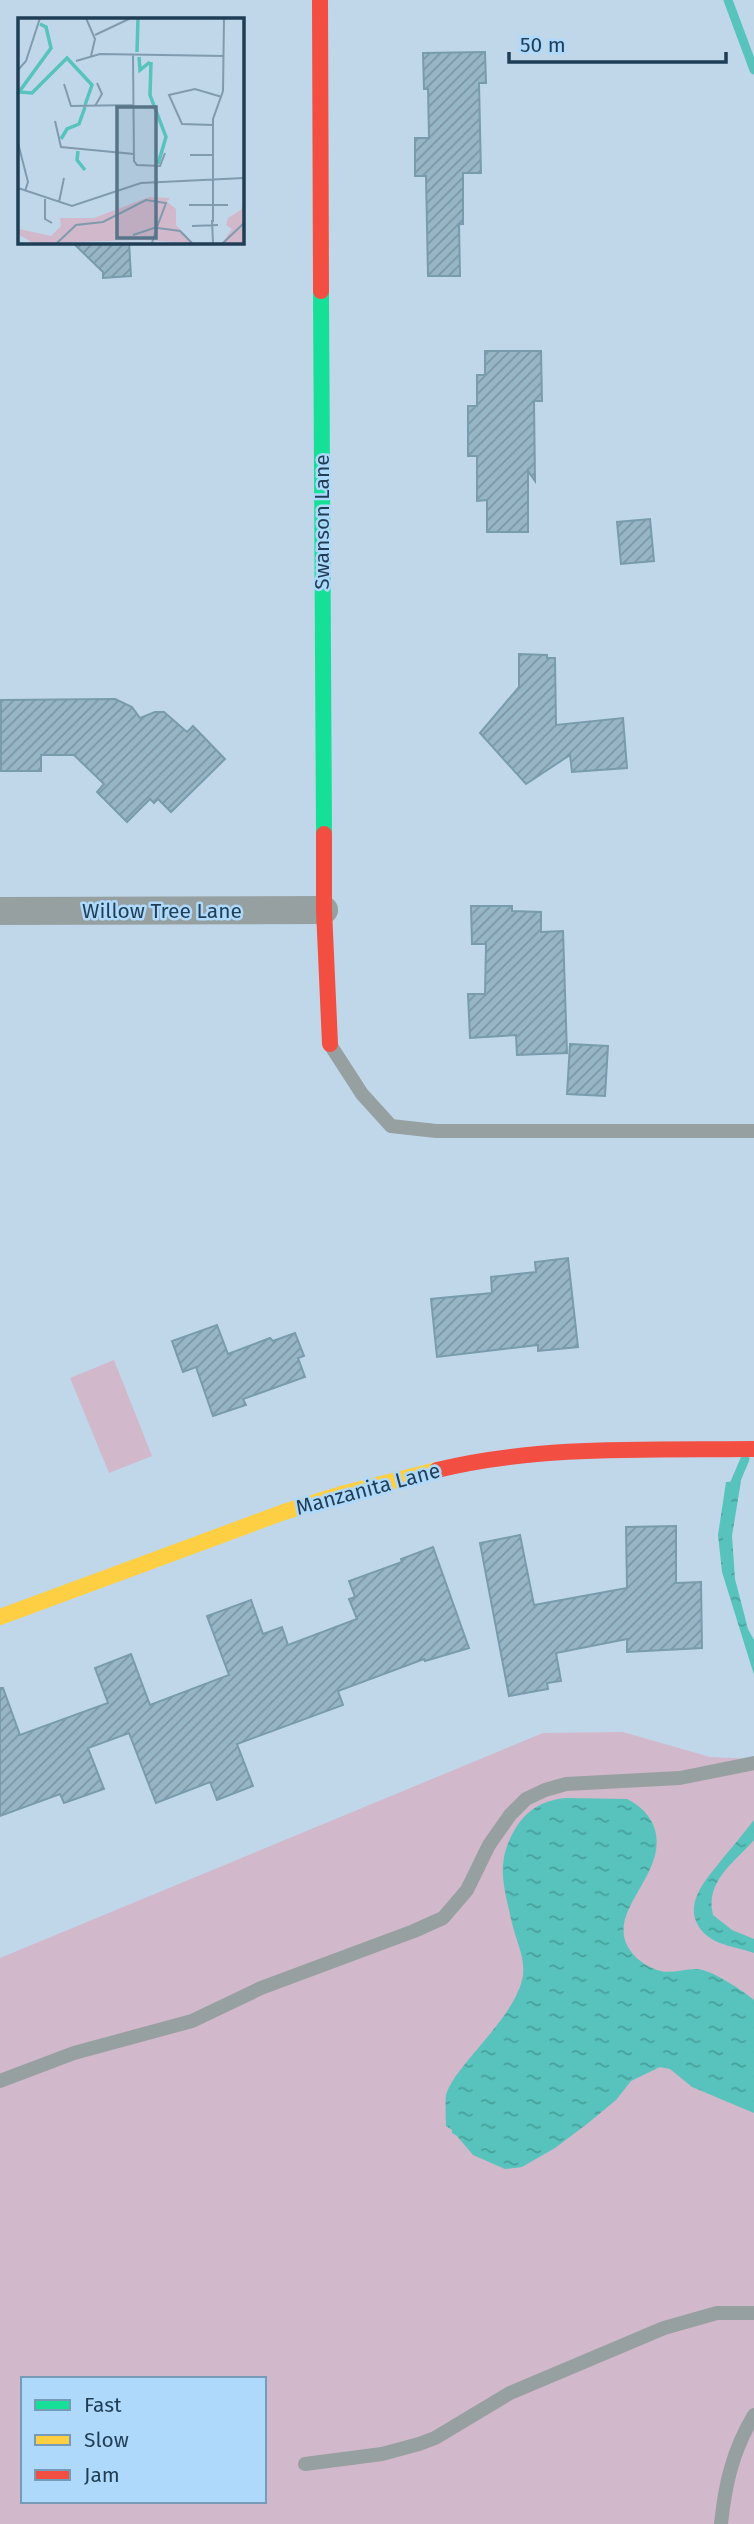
<svg xmlns="http://www.w3.org/2000/svg" width="754" height="2524" font-family="'Fira Sans',sans-serif">
	<defs>
		<pattern id="water-ripples" width="26" height="14" patternUnits="userSpaceOnUse" patternTransform="scale(1.75)"><rect width="26" height="14" fill="#57c3bc"/><path d="M2 4q2-2 4 0t4 0M15 11q2-2 4 0t4 0" fill="none" stroke="#47a09c"/></pattern>
		<pattern id="building-hatch" width="6" height="6" patternUnits="userSpaceOnUse" patternTransform="scale(1.75)"><rect width="6" height="6" fill="#97b6c5"/><path d="M-1 1l2-2M0 6l6-6M5 7l2-2" fill="none" stroke="#7b95a3"/></pattern>
	</defs>
	<rect width="100%" height="100%" fill="#c0d7ea"/>
	<g fill="#d1b8ca" fill-rule="evenodd">
		<polygon points="114,1360 152,1456 109,1473 70,1378"/>
		<path d="M 623,1732 L 710,1757 L 754,1759 L 754,2524 L 0,2524 L 0,1958 L 543,1733 ZM 23,2379 L 264,2379 L 264,2501 L 23,2501 Z"/>
	</g>
	<g fill="url(#water-ripples)">
		<polygon points="741,1481 732,1536 735,1579 748,1629 754,1640 754,1675 722,1572 718,1535 726,1482"/>
		<path d="M 566,1798 L 627,1799 C 641,1806 651,1816 655,1830 C 666,1870 618,1903 624,1936 C 627,1953 644,1967 661,1971 C 672,1974 686,1968 698,1969 C 713,1971 742,1990 754,2000 L 754,2113 L 692,2087 L 670,2069 L 660,2067 L 631,2081 L 616,2100 L 587,2124 L 555,2148 L 522,2167 L 505,2169 L 473,2155 L 457,2136 L 452,2133 L 452,2130 L 446,2126 C 446,2122 445,2098 446,2095 C 449,2084 458,2073 465,2064 C 484,2040 519,2005 523,1975 C 525,1956 516,1941 512,1923 C 504,1886 494,1862 517,1826 C 529,1808 545,1800 566,1798 Z"/>
		<path d="M 754,1820 L 754,1840 C 733,1864 705,1881 713,1915 L 732,1930 L 754,1939 L 754,1953 C 738,1947 717,1946 704,1933 C 679,1906 707,1879 723,1858 C 734,1845 744,1833 754,1820 Z"/>
	</g>
	<g fill="none" stroke-linecap="round" stroke-linejoin="round">
		<g stroke="#57c3bc" stroke-width="9">
			<polyline points="728,0 754,70"/>
			<polyline points="731,1492 745,1459"/>
		</g>
	</g>
	<g fill="url(#building-hatch)" stroke="#789cab" stroke-width="2">
		<polygon points="485,52 486,83 479,83 481,173 463,173 463,224 459,224 460,276 428,276 426,176 415,176 415,138 429,138 428,89 424,89 423,53"/>
		<polygon points="72,242 129,242 131,276 103,278 103,272"/>
		<polygon points="485,351 541,351 542,401 534,401 535,481 528,471 528,532 487,532 487,500 477,501 477,456 468,456 468,406 477,406 477,375 485,375"/>
		<polygon points="650,519 654,561 621,564 617,522"/>
		<polygon points="519,654 547,655 547,658 555,658 556,725 623,718 627,768 572,772 570,755 526,784 480,733 519,687"/>
		<polygon points="115,699 132,707 140,718 155,712 164,712 187,732 193,726 225,759 171,812 158,799 154,803 150,799 127,822 97,792 104,784 74,755 41,755 41,771 1,771 1,700"/>
		<polygon points="471,906 512,906 512,911 541,912 541,932 563,931 567,1053 517,1055 516,1035 470,1038 468,994 485,994 486,944 472,944"/>
		<polygon points="570,1044 608,1046 605,1096 567,1094"/>
		<polygon points="568,1258 578,1347 538,1351 538,1345 437,1357 431,1299 492,1293 491,1277 536,1272 535,1262"/>
		<polygon points="217,1325 228,1354 270,1338 273,1341 295,1333 304,1356 298,1358 305,1377 243,1399 246,1405 213,1416 196,1367 183,1372 172,1341"/>
		<polygon points="676,1526 676,1583 701,1582 702,1648 627,1652 627,1639 556,1653 561,1681 547,1683 548,1689 509,1696 480,1543 520,1535 534,1605 627,1588 626,1527"/>
		<polygon points="433,1547 469,1648 425,1661 424,1659 338,1691 343,1705 237,1744 253,1786 217,1800 210,1782 156,1803 129,1733 88,1748 104,1789 64,1803 60,1794 0,1816 0,1688 3,1688 20,1735 108,1703 95,1668 131,1654 150,1705 229,1675 207,1616 251,1600 263,1634 282,1627 288,1645 357,1619 349,1599 355,1597 349,1581 402,1562 401,1559"/>
	</g>
	<g fill="none" stroke-linecap="round" stroke-linejoin="round">
		<g stroke="#96a0a1" stroke-width="14">
			<polyline points="331,1046 362,1094 391,1126 436,1131 754,1131"/>
			<polyline points="0,2081 74,2053 192,2021 261,1988 414,1931 443,1918 467,1890 489,1845 510,1815 526,1799 545,1790 566,1784 680,1778 754,1763"/>
			<polyline points="305,2464 382,2454 419,2444 435,2438 510,2393 664,2328 717,2313 754,2313"/>
			<path d="M 721,2524 C 725,2484 733,2450 754,2415"/>
		</g>
		<polyline stroke="#96a0a1" stroke-width="28" points="0,911 324,910"/>
		<polyline stroke="#16e098" stroke-width="16" points="321,291 324,834"/>
		<polyline stroke="#ffcf43" stroke-width="16" points="0,1617 284,1512 345,1493 437,1470"/>
		<g stroke="#f24e42" stroke-width="16">
			<polyline points="320,0 321,291"/>
			<polyline points="324,834 324,910 330,1044"/>
			<path d="M 437,1470 C 539,1445 650,1450 754,1449"/>
		</g>
	</g>
	<g text-anchor="middle" dominant-baseline="central" stroke-width="5" stroke-linejoin="round" paint-order="stroke">
		<g font-size="21" fill="#1f3e55" stroke="#aed9fb">
			<text transform="translate(322 522) rotate(-90)">Swanson Lane</text>
			<text x="162" y="911">Willow Tree Lane</text>
			<text transform="translate(368 1489) rotate(-15)">Manzanita Lane</text>
		</g>
	</g>
	<g transform="translate(18 18)">
		<rect width="226" height="226" fill="#c0d7ea"/>
		<path d="M 131,179 L 152,180 L 149,184 L 158,191 L 158,207 L 175,225 L 123,222 L 15,225 L 0,216 L 1,211 L 33,218 L 43,208 L 42,200 L 76,200 ZM 226,182 L 226,225 L 204,225 L 214,211 L 208,207 L 210,200 L 223,192 Z" fill="#d1b8ca"/>
		<path fill="none" stroke="#57c3bc" stroke-width="3.5" d="M 22,6 L 28,9 L 33,30 L 1,74 L 14,75 L 49,40 L 74,67 L 67,87M 119,34 L 120,0M 121,39 L 122,52 L 132,44M 133,44 L 132,77 L 148,119 L 140,146M 43,121 L 49,111 L 61,106 L 67,89M 60,133 L 59,142 L 67,152"/>
		<path fill="none" stroke="#809aae" stroke-width="2" d="M 68,0 L 77,21 L 73,38M 77,17 L 113,0M 115,37 L 116,143 L 119,147 L 142,148 L 147,135M 58,43 L 82,36 L 206,38M 0,52 L 8,43 L 22,0M 46,66 L 53,88 L 115,87M 77,88 L 84,76 L 79,65M 37,103 L 43,129 L 116,136M 195,107 L 164,106 L 151,77 L 177,71 L 204,79M 0,125 L 10,164 L 7,173M 172,137 L 196,137M 0,170 L 54,188 L 123,165 L 226,160M 27,181 L 27,201 L 34,205M 41,184 L 46,160M 171,187 L 210,187M 194,202 L 195,225M 195,204 L 195,101 L 205,73 L 206,0M 174,208 L 200,207M 140,210 L 162,213 L 174,225M 115,217 L 139,209 L 134,225M 39,225 L 58,207 L 85,204 L 128,182 L 148,185 L 139,209M 205,225 L 226,205"/>
		<path fill="#577489" fill-opacity="0.15" stroke="#577489" stroke-width="3.5" d="M 99,89 L 138,89 L 138,220 L 99,220 Z"/>
		<rect width="226" height="226" fill="none" stroke="#1f3e55" stroke-width="3.5"/>
	</g>
	<rect x="21" y="2377" width="245" height="126" fill="#aed9fb" stroke="#759bb9" stroke-width="2"/>
	<rect x="35" y="2400" width="35" height="10" fill="#16e098" stroke="#759bb9" stroke-width="2"/>
	<text x="84" y="2412" font-size="21" fill="#1f3e55">Fast</text>
	<rect x="35" y="2435" width="35" height="10" fill="#ffcf43" stroke="#759bb9" stroke-width="2"/>
	<text x="84" y="2447" font-size="21" fill="#1f3e55">Slow</text>
	<rect x="35" y="2470" width="35" height="10" fill="#f24e42" stroke="#759bb9" stroke-width="2"/>
	<text x="84" y="2482" font-size="21" fill="#1f3e55">Jam</text>
	<path d="M509 52v10h217v-10" fill="none" stroke="#1f3e55" stroke-width="3.5"/>
	<text x="520" y="52" font-size="21" fill="#1f3e55" stroke="#aed9fb" stroke-width="5" paint-order="stroke">50 m</text>
</svg>
